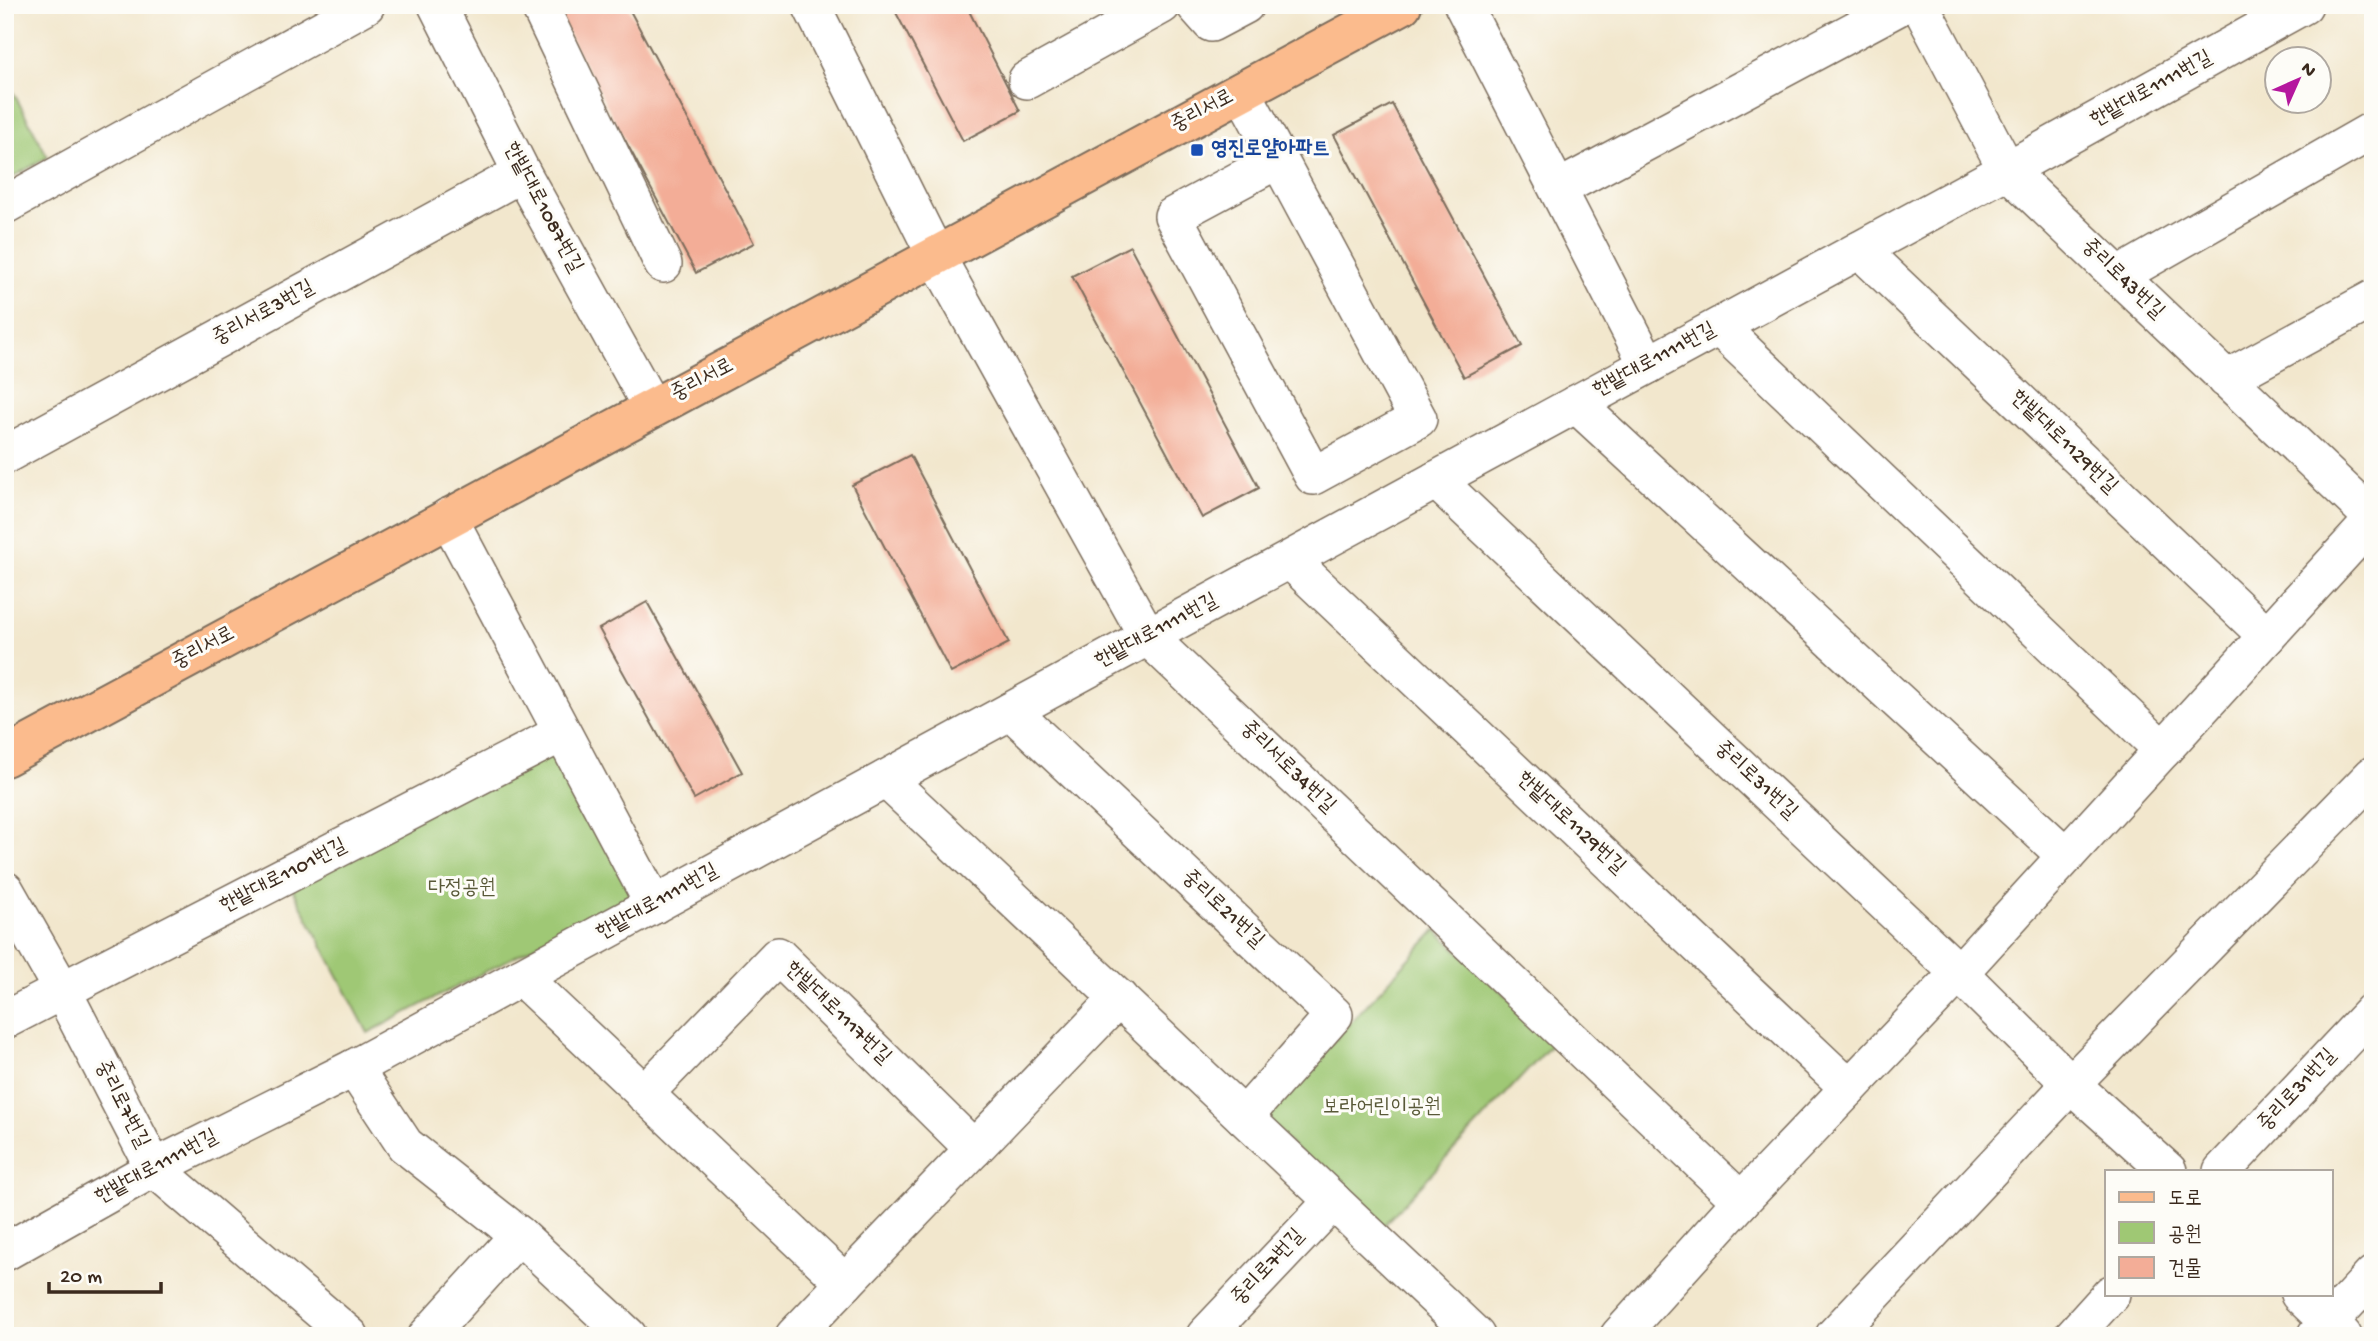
<svg xmlns="http://www.w3.org/2000/svg" width="2378" height="1341" font-family="'Gochi Hand','Poor Story',sans-serif">
	<rect width="100%" height="100%" fill="#fdfcf7"/>
	<filter id="ink" filterUnits="userSpaceOnUse"><feTurbulence type="fractalNoise" baseFrequency=".0143" numOctaves="2"/><feDisplacementMap in="SourceGraphic" scale="14" xChannelSelector="R" yChannelSelector="G"/><feConvolveMatrix kernelMatrix="1 2 1 2 8 2 1 2 1" color-interpolation-filters="sRGB"/></filter>
	<filter id="wash" filterUnits="userSpaceOnUse"><feTurbulence type="fractalNoise" baseFrequency=".00686" numOctaves="4" result="noise"/><feDisplacementMap in="SourceGraphic" scale="28" xChannelSelector="R" yChannelSelector="G"/><feGaussianBlur stdDeviation="1.57" result="paint"/><feColorMatrix in="noise" values="0 0 0 0 0 0 0 0 0 0 0 0 0 0 0 0 0 1.4 0 .05"/><feComposite in="paint" operator="in"/></filter>
	<g filter="url(#wash)">
		<rect width="100%" height="100%" fill="#f2e7cd"/>
		<g fill="#9fc874" stroke="#6d7949" stroke-width="2">
			<polygon points="5,77 48,157 5,181"/>
			<polygon points="556,745 634,894 368,1033 290,884"/>
			<polygon points="1436,930 1555,1041 1381,1228 1262,1118"/>
		</g>
		<g id="blocks">
			<g fill="#f3ad97">
				<polygon points="553,5 627,5 754,243 696,273"/>
				<polygon points="892,5 966,5 1020,111 963,141"/>
				<polygon points="1392,104 1522,346 1464,377 1334,135"/>
				<polygon points="1130,246 1259,488 1202,518 1072,276"/>
				<polygon points="910,455 1009,643 951,673 852,485"/>
				<polygon points="647,602 742,772 694,799 599,629"/>
			</g>
		</g>
	</g>
	<g filter="url(#ink)">
		<use href="#blocks" fill-opacity="0" stroke="#7b6c5b" stroke-width="2"/>
		<g fill="none" stroke-linecap="round" stroke-linejoin="round">
			<g stroke="#7b6c5b" stroke-width="40">
				<g id="minor">
					<polyline points="437,5 522,173 652,408"/>
					<polyline points="539,5 663,264"/>
					<polyline points="811,5 936,256 1148,637 1741,1201"/>
					<polyline points="1195,5 1211,23 1245,5"/>
					<polyline points="1463,5 1648,365"/>
					<polyline points="1920,5 2007,170 2373,518"/>
					<polyline points="1027,80 1162,5"/>
					<polyline points="1242,91 1418,419 1313,476 1173,216 1279,159"/>
					<polyline points="1558,189 1902,5"/>
					<polyline points="5,205 366,5"/>
					<polyline points="1860,250 2267,636"/>
					<polyline points="2118,276 2373,130"/>
					<polyline points="1719,327 2163,750"/>
					<polyline points="2226,379 2373,299"/>
					<polyline points="1576,404 2066,856"/>
					<polyline points="5,455 522,173"/>
					<polyline points="1436,480 1959,973 2071,1084 2168,1171"/>
					<polyline points="448,517 654,905"/>
					<polyline points="1290,560 1849,1088"/>
					<polyline points="1011,711 1334,1015 1244,1117"/>
					<polyline points="886,779 1476,1336"/>
					<polyline points="5,890 62,990 154,1168 350,1336"/>
					<polyline points="521,977 845,1283"/>
					<polyline points="5,1020 562,733"/>
					<polyline points="354,1068 405,1145 519,1235"/>
					<polyline points="644,1094 778,956 974,1149"/>
					<polyline points="2222,1171 2373,1011"/>
					<polyline points="5,1252 154,1168 354,1068 521,977 2007,170 2304,5"/>
					<polyline points="2299,1294 2343,1336"/>
					<polyline points="427,1336 519,1235 628,1336"/>
					<polyline points="794,1336 1119,998"/>
					<polyline points="1205,1336 1333,1201"/>
					<polyline points="1619,1336 1741,1201 1959,973 2373,520"/>
					<polyline points="1834,1336 2071,1084 2373,775"/>
					<polyline points="2073,1336 2111,1294"/>
					<polyline points="2316,1336 2373,1275"/>
				</g>
			</g>
			<g stroke="#7b6c5b" stroke-width="42">
				<polyline id="major" points="5,757 1402,5"/>
			</g>
			<use href="#minor" stroke="#fff" stroke-width="37"/>
			<use href="#major" stroke="#fbbb8d" stroke-width="38"/>
		</g>
	</g>
	<rect fill="#1a4fb4" stroke="#fdfcf7" stroke-width="2.5" x="1190" y="143" width="14" height="14" rx="3.5"/>
	<g text-anchor="middle" dominant-baseline="central" stroke-width="6" stroke-linejoin="round" paint-order="stroke">
		<g font-size="21" fill="#3b2a1e" stroke="#fdfcf7">
			<text transform="translate(2152 90) rotate(-29)">한밭대로1111번길</text>
			<text transform="translate(1203 112) rotate(-28)">중리서로</text>
			<text transform="translate(542 208) rotate(62)">한밭대로1087번길</text>
			<text transform="translate(2122 280) rotate(44)">중리로43번길</text>
			<text transform="translate(264 314) rotate(-29)">중리서로3번길</text>
			<text transform="translate(1655 361) rotate(-28)">한밭대로1111번길</text>
			<text transform="translate(703 381) rotate(-28)">중리서로</text>
			<text transform="translate(2063 443) rotate(44)">한밭대로1129번길</text>
			<text transform="translate(1157 632) rotate(-28)">한밭대로1111번길</text>
			<text transform="translate(204 649) rotate(-28)">중리서로</text>
			<text transform="translate(1287 768) rotate(44)">중리서로34번길</text>
			<text transform="translate(1755 781) rotate(43)">중리로31번길</text>
			<text transform="translate(1570 824) rotate(43)">한밭대로1129번길</text>
			<text transform="translate(284 877) rotate(-27)">한밭대로1101번길</text>
			<text transform="translate(658 903) rotate(-29)">한밭대로1111번길</text>
			<text transform="translate(1222 910) rotate(43)">중리로21번길</text>
			<text transform="translate(837 1014) rotate(44)">한밭대로1117번길</text>
			<text transform="translate(2298 1091) rotate(-47)">중리로31번길</text>
			<text transform="translate(121 1105) rotate(63)">중리로7번길</text>
			<text transform="translate(157 1168) rotate(-28)">한밭대로1111번길</text>
			<text transform="translate(1269 1268) rotate(-47)">중리로7번길</text>
		</g>
		<g font-size="21" font-weight="bold" fill="#164399" stroke="#fdfcf7" text-anchor="start">
			<text x="1211" y="150">영진로얄아파트</text>
		</g>
		<g font-size="21" fill="#595938" stroke="#fdfcf7">
			<text x="462" y="889">다정공원</text>
			<text x="1382" y="1108">보라어린이공원</text>
		</g>
	</g>
	<rect width="2378" height="1341" fill="none" stroke="#fdfcf7" stroke-width="28"/>
	<rect x="2105" y="1170" width="228" height="126" fill="#fdfcf7" stroke="#afa8a0" stroke-width="2"/>
	<rect x="2119" y="1192" width="35" height="10" fill="#fbbb8d" stroke="#afa8a0" stroke-width="2"/>
	<text x="2168" y="1204" font-size="21" fill="#3b2a1e">도로</text>
	<rect x="2119" y="1222" width="35" height="21" fill="#9fc874" stroke="#afa8a0" stroke-width="2"/>
	<text x="2168" y="1240" font-size="21" fill="#3b2a1e">공원</text>
	<rect x="2119" y="1257" width="35" height="21" fill="#f3ad97" stroke="#afa8a0" stroke-width="2"/>
	<text x="2168" y="1274" font-size="21" fill="#3b2a1e">건물</text>
	<g transform="translate(2298 80) rotate(45)"><circle r="33" fill="#fdfcf7" stroke="#afa8a0" stroke-width="2"/>
	<path d="M0-5L12 26L0 18L-12 26Z" fill="#b5179e"/>
	<text y="-10" font-size="19" font-weight="bold" text-anchor="middle" fill="#3b2a1e">N</text>
	</g>
	<path d="M49 1282v10h112v-10" fill="none" stroke="#3b2a1e" stroke-width="3.5"/>
	<text x="60" y="1282" font-size="21" fill="#3b2a1e" stroke="#fdfcf7" stroke-width="5" paint-order="stroke">20 m</text>
</svg>
